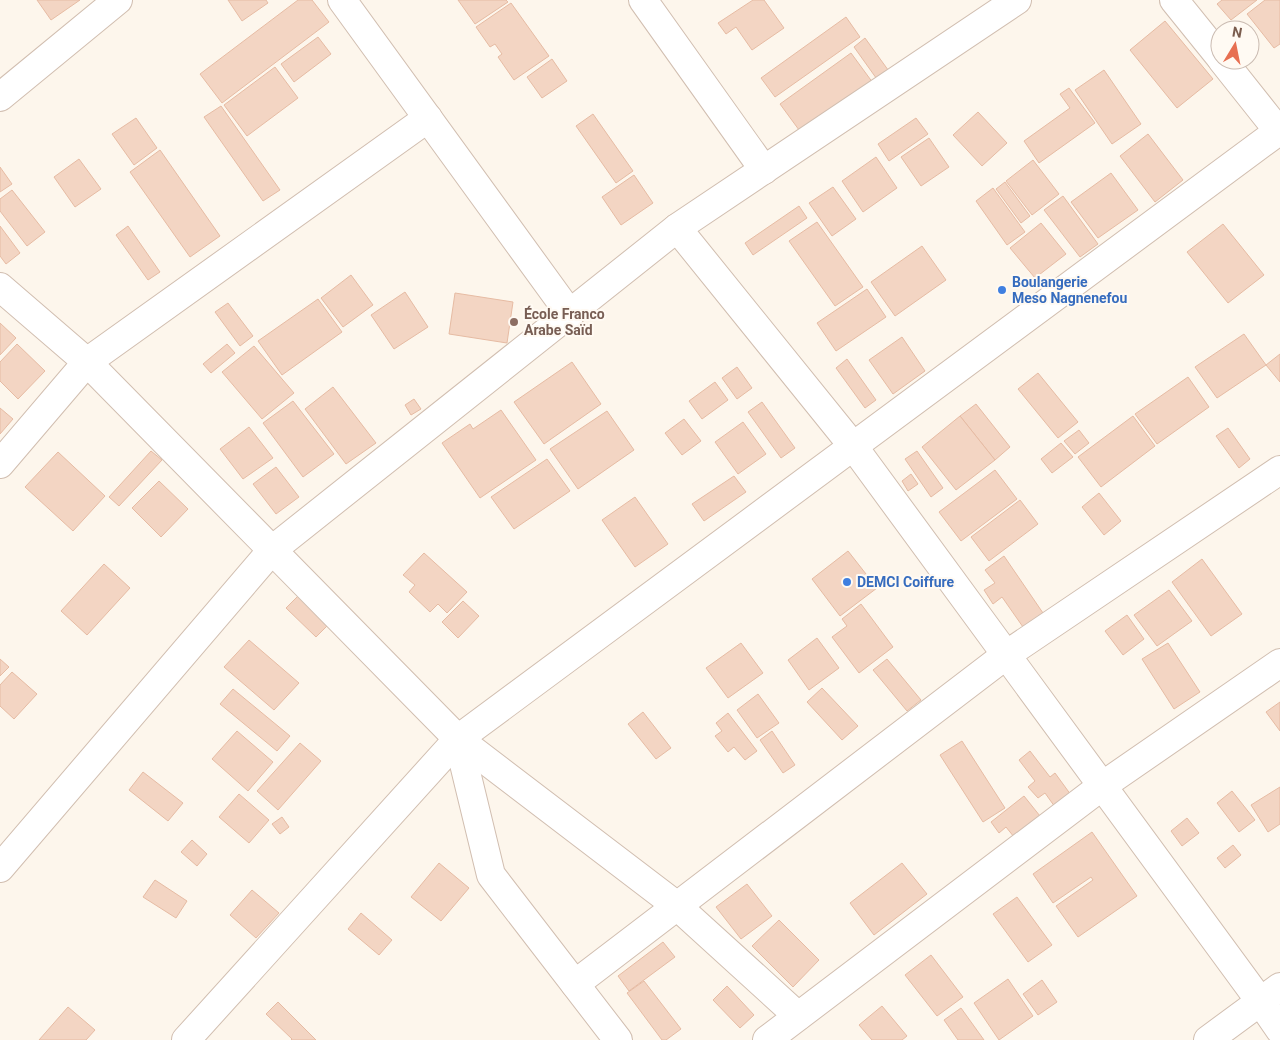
<svg xmlns="http://www.w3.org/2000/svg" width="1280" height="1040" font-family="Roboto,sans-serif">
	<rect width="100%" height="100%" fill="#fdf6ec"/>
	<g fill="#f3d5c3" stroke="#e6bba3">
		<polygon points="37,0 80,0 51,20"/>
		<polygon points="228,0 266,0 268,3 242,21"/>
		<polygon points="298,0 312,0 329,22 222,103 200,74"/>
		<polygon points="458,0 506,0 508,2 475,24"/>
		<polygon points="753,0 764,0 784,28 752,50 736,27 726,34 718,23"/>
		<polygon points="1222,0 1257,0 1231,20 1217,4"/>
		<polygon points="1265,0 1280,0 1280,44 1274,48 1247,14"/>
		<polygon points="511,3 549,56 514,80 498,57 502,54 495,44 490,47 476,27"/>
		<polygon points="846,17 860,37 775,97 761,78"/>
		<polygon points="1165,21 1213,79 1177,108 1130,50"/>
		<polygon points="318,37 331,54 294,82 281,64"/>
		<polygon points="865,38 891,74 879,82 854,47"/>
		<polygon points="851,53 873,83 802,134 780,104"/>
		<polygon points="552,59 567,81 542,98 527,77"/>
		<polygon points="275,67 298,98 247,136 224,105"/>
		<polygon points="1104,70 1141,124 1112,144 1075,90"/>
		<polygon points="1069,88 1095,123 1039,163 1024,141 1070,108 1060,94"/>
		<polygon points="221,106 280,190 263,201 204,117"/>
		<polygon points="978,112 1007,143 982,166 953,135"/>
		<polygon points="593,114 633,171 616,183 576,126"/>
		<polygon points="136,118 157,148 134,165 112,134"/>
		<polygon points="916,118 928,134 889,161 878,144"/>
		<polygon points="1148,134 1183,180 1155,202 1120,156"/>
		<polygon points="929,138 949,167 921,186 901,157"/>
		<polygon points="160,150 220,236 190,257 130,172"/>
		<polygon points="876,157 897,188 863,212 842,181"/>
		<polygon points="79,159 101,189 75,207 54,177"/>
		<polygon points="1033,160 1059,194 1032,215 1006,181"/>
		<polygon points="0,167 12,184 0,192"/>
		<polygon points="1111,173 1138,210 1098,238 1071,202"/>
		<polygon points="634,175 653,203 621,225 602,197"/>
		<polygon points="1005,182 1030,216 1021,223 996,189"/>
		<polygon points="833,187 856,219 832,236 809,203"/>
		<polygon points="993,188 1025,232 1007,245 976,201"/>
		<polygon points="12,190 45,232 27,246 0,211 0,199"/>
		<polygon points="1063,196 1098,244 1080,257 1044,210"/>
		<polygon points="799,206 807,218 753,255 745,243"/>
		<polygon points="817,222 863,287 835,306 789,241"/>
		<polygon points="1041,223 1066,254 1035,278 1010,248"/>
		<polygon points="1223,224 1264,275 1228,303 1187,252"/>
		<polygon points="0,226 20,253 6,264 0,256"/>
		<polygon points="128,226 160,272 148,280 116,235"/>
		<polygon points="922,246 946,280 895,316 871,282"/>
		<polygon points="351,275 373,305 343,327 321,298"/>
		<polygon points="867,289 886,317 836,351 817,323"/>
		<polygon points="405,292 428,327 394,349 371,315"/>
		<polygon points="455,293 513,302 507,343 449,334"/>
		<polygon points="318,299 342,332 282,375 258,341"/>
		<polygon points="228,303 253,336 240,346 215,312"/>
		<polygon points="0,323 16,338 0,355"/>
		<polygon points="1244,334 1266,365 1217,398 1195,367"/>
		<polygon points="902,337 925,371 893,394 869,360"/>
		<polygon points="17,344 45,371 18,399 0,381 0,362"/>
		<polygon points="227,344 235,353 211,373 203,364"/>
		<polygon points="254,346 294,393 262,419 222,372"/>
		<polygon points="1280,354 1280,382 1266,365"/>
		<polygon points="847,359 876,400 865,408 836,368"/>
		<polygon points="572,362 601,404 544,444 514,402"/>
		<polygon points="737,367 752,388 737,399 722,378"/>
		<polygon points="1038,373 1078,422 1058,438 1018,389"/>
		<polygon points="1188,377 1209,407 1157,444 1135,414"/>
		<polygon points="715,382 728,400 702,419 689,401"/>
		<polygon points="333,387 376,443 346,464 305,409"/>
		<polygon points="414,399 421,409 411,415 405,405"/>
		<polygon points="293,401 334,454 303,477 263,423"/>
		<polygon points="762,402 795,448 781,458 748,412"/>
		<polygon points="976,404 1010,447 995,460 960,416"/>
		<polygon points="0,408 13,419 0,434"/>
		<polygon points="501,410 536,460 480,498 442,443 470,424 473,429"/>
		<polygon points="607,411 634,450 578,489 550,449"/>
		<polygon points="960,416 995,460 956,490 922,447"/>
		<polygon points="1133,416 1155,446 1101,487 1078,457"/>
		<polygon points="684,419 701,441 682,455 665,433"/>
		<polygon points="743,422 766,454 738,474 715,442"/>
		<polygon points="249,427 273,458 243,479 220,449"/>
		<polygon points="1228,428 1250,459 1239,468 1216,436"/>
		<polygon points="1079,430 1089,443 1075,454 1064,441"/>
		<polygon points="1061,443 1073,457 1052,473 1041,459"/>
		<polygon points="151,451 162,460 119,506 109,497"/>
		<polygon points="917,451 943,488 931,497 905,459"/>
		<polygon points="58,452 105,496 73,531 25,487"/>
		<polygon points="547,459 570,491 514,529 491,497"/>
		<polygon points="276,467 299,497 276,514 253,484"/>
		<polygon points="995,470 1017,499 961,541 939,512"/>
		<polygon points="911,474 918,484 908,491 902,481"/>
		<polygon points="734,476 746,492 704,521 692,504"/>
		<polygon points="159,481 188,509 161,537 132,508"/>
		<polygon points="1099,493 1121,521 1104,535 1082,507"/>
		<polygon points="635,497 668,544 635,567 602,520"/>
		<polygon points="1020,500 1038,524 989,561 971,537"/>
		<polygon points="848,551 877,588 840,616 812,579"/>
		<polygon points="424,553 467,592 447,613 438,604 430,612 409,592 415,585 403,575"/>
		<polygon points="1004,556 1043,613 1023,627 1002,597 993,604 984,590 995,583 985,570"/>
		<polygon points="1202,559 1242,614 1211,636 1172,582"/>
		<polygon points="104,564 130,588 87,635 61,611"/>
		<polygon points="1169,590 1192,621 1157,646 1134,615"/>
		<polygon points="300,594 330,623 316,637 286,608"/>
		<polygon points="463,601 479,616 458,638 442,622"/>
		<polygon points="861,604 893,647 859,673 832,637 847,626 842,619"/>
		<polygon points="1127,615 1144,639 1123,655 1105,631"/>
		<polygon points="817,638 839,668 809,690 788,660"/>
		<polygon points="249,640 299,683 274,710 224,667"/>
		<polygon points="741,643 763,673 728,698 706,668"/>
		<polygon points="1168,643 1200,692 1174,709 1142,659"/>
		<polygon points="0,659 9,667 0,676"/>
		<polygon points="887,659 921,700 907,711 873,670"/>
		<polygon points="12,672 37,694 14,719 0,706 0,685"/>
		<polygon points="822,688 858,726 842,740 807,702"/>
		<polygon points="233,689 290,736 277,751 220,704"/>
		<polygon points="758,694 779,723 757,738 737,710"/>
		<polygon points="1280,702 1280,731 1266,712"/>
		<polygon points="643,712 671,748 656,759 628,724"/>
		<polygon points="728,713 757,751 745,760 734,747 728,752 715,736 722,731 716,723"/>
		<polygon points="237,731 273,762 248,791 212,759"/>
		<polygon points="772,731 795,765 783,773 760,740"/>
		<polygon points="962,741 1005,808 983,822 940,755"/>
		<polygon points="300,743 321,761 278,810 257,791"/>
		<polygon points="1030,751 1050,777 1055,773 1071,795 1055,807 1045,793 1038,798 1028,787 1035,781 1019,760"/>
		<polygon points="143,772 183,803 168,821 129,790"/>
		<polygon points="1280,787 1280,824 1268,832 1251,805"/>
		<polygon points="1232,791 1255,820 1239,832 1217,803"/>
		<polygon points="239,794 269,820 249,843 219,817"/>
		<polygon points="1024,796 1040,816 1014,837 1006,827 999,833 991,822"/>
		<polygon points="282,817 289,827 280,834 272,824"/>
		<polygon points="1187,818 1199,833 1182,846 1171,831"/>
		<polygon points="1092,832 1137,896 1078,937 1056,906 1093,880 1091,877 1053,903 1033,874"/>
		<polygon points="192,840 207,854 197,866 181,852"/>
		<polygon points="1233,845 1241,855 1225,868 1217,858"/>
		<polygon points="439,863 469,888 441,921 411,897"/>
		<polygon points="902,863 927,894 874,935 850,903"/>
		<polygon points="155,880 187,901 176,918 143,897"/>
		<polygon points="747,884 772,916 741,939 716,907"/>
		<polygon points="252,890 279,913 256,938 230,915"/>
		<polygon points="1017,897 1052,945 1028,962 993,914"/>
		<polygon points="361,913 392,940 379,955 348,929"/>
		<polygon points="779,920 819,960 793,987 752,946"/>
		<polygon points="663,942 675,957 629,991 618,976"/>
		<polygon points="931,955 963,997 937,1016 905,975"/>
		<polygon points="1008,979 1033,1016 999,1040 974,1003"/>
		<polygon points="1042,980 1057,1002 1038,1015 1023,994"/>
		<polygon points="644,981 681,1029 666,1040 662,1040 627,993"/>
		<polygon points="727,986 754,1015 740,1028 713,1000"/>
		<polygon points="278,1002 316,1040 291,1040 292,1039 266,1014"/>
		<polygon points="882,1006 907,1036 902,1040 872,1040 859,1025"/>
		<polygon points="68,1007 95,1030 86,1040 39,1040"/>
		<polygon points="961,1008 984,1040 958,1040 944,1020"/>
	</g>
	<g fill="none" stroke-linecap="round" stroke-linejoin="round">
		<g stroke="#d1beb0" stroke-width="30">
			<g id="minor">
				<polyline points="342,0 570,314"/>
				<polyline points="643,0 764,170"/>
				<polyline points="1174,0 1220,57"/>
				<polyline points="1222,60 1280,133"/>
				<polyline points="0,97 118,0"/>
				<polyline points="677,228 853,446 1260,1001 1280,1030"/>
				<polyline points="0,287 87,362 458,739 677,906 798,1016"/>
				<polyline points="0,464 87,362 428,118"/>
				<polyline points="458,739 491,875 618,1040"/>
				<polyline points="0,868 272,550 677,228 1017,0"/>
				<polyline points="575,984 1006,655 1280,470"/>
				<polyline points="186,1040 458,739 1280,130"/>
				<polyline points="767,1040 1102,786 1280,663"/>
				<polyline points="1208,1040 1280,987"/>
			</g>
		</g>
		<use href="#minor" stroke="#fff" stroke-width="28"/>
	</g>
	<g fill="#3f7fe0" stroke="#fffaf3" stroke-width="2">
		<circle cx="1002" cy="290" r="5"/>
		<circle cx="847" cy="582" r="5"/>
	</g>
	<circle fill="#8d6e63" stroke="#fffaf3" stroke-width="2" cx="514" cy="322" r="5"/>
	<g text-anchor="middle" dominant-baseline="central" stroke-width="4" stroke-linejoin="round" paint-order="stroke">
		<g font-size="14" font-weight="bold" fill="#366cbe" stroke="#fffaf3" text-anchor="start">
			<text x="1012" y="282">Boulangerie<tspan x="1012" dy="16">Meso Nagnenefou</tspan></text>
			<text x="857" y="582">DEMCI Coiffure</text>
		</g>
		<g font-size="14" font-weight="bold" fill="#785e54" stroke="#fffaf3" text-anchor="start">
			<text x="524" y="314">École Franco<tspan x="524" dy="16">Arabe Saïd</tspan></text>
		</g>
	</g>
	<g transform="translate(1235 45) rotate(10)"><circle r="24" fill="#fffaf3" stroke="#cabbb1"/>
	<path d="M0-4L9 19L0 12L-9 19Z" fill="#e76f51"/>
	<text y="-8" font-size="14" font-weight="bold" text-anchor="middle" fill="#7a5c4d">N</text>
	</g>
</svg>
